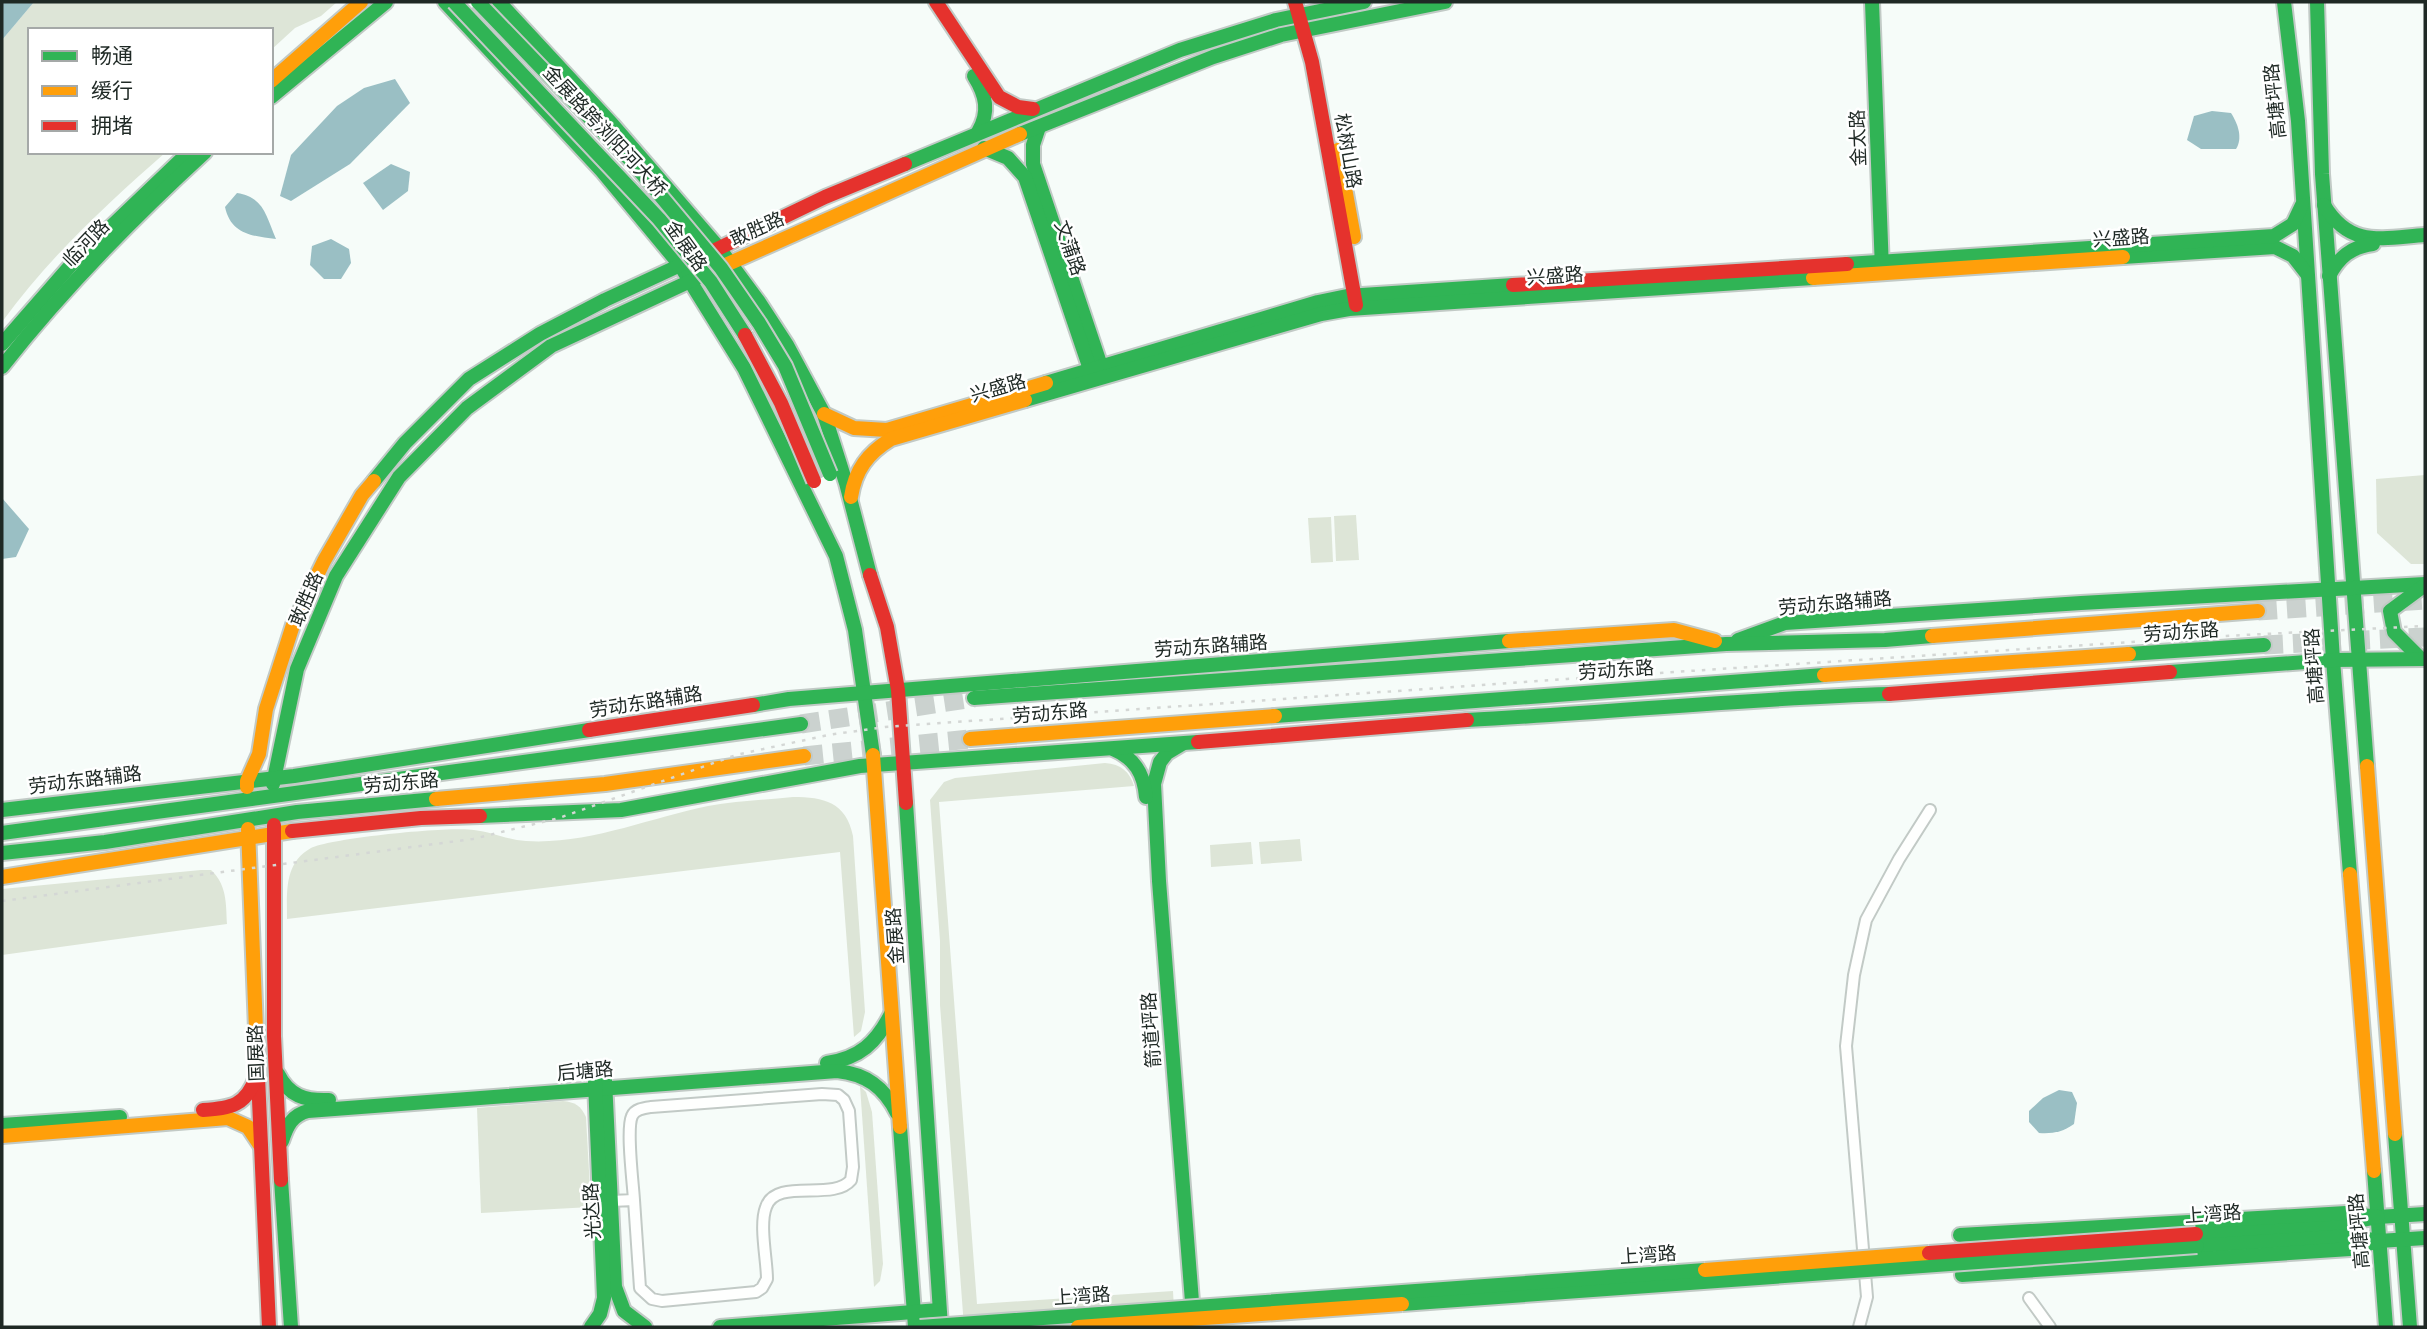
<svg xmlns="http://www.w3.org/2000/svg" width="2427" height="1329" font-family="Jost,'Noto Sans SC',sans-serif">
	<rect width="100%" height="100%" fill="#f6fcf9"/>
	<g fill="#dde5d7">
		<path d="M 34,2 L 337,2 L 321,16 L 295,28 L 271,50 L 271,30 L 30,30 L 30,152 L 166,152 C 106,205 49,257 2,322 L 2,40 Z"/>
		<polygon points="2425,475 2425,564 2411,564 2377,533 2376,479"/>
		<polygon points="1356,515 1359,560 1336,561 1334,516"/>
		<polygon points="1331,517 1333,562 1311,563 1308,518"/>
		<path d="M 1105,763 C 1121,764 1130,772 1134,786 L 939,802 L 977,1304 L 1173,1291 L 1175,1327 L 964,1327 L 940,1005 L 940,941 L 930,800 L 944,782 L 955,778 Z"/>
		<path d="M 793,797 C 824,797 846,802 853,836 L 865,1012 L 861,1031 L 854,1037 L 840,852 L 287,919 C 287,892 284,863 311,848 C 331,838 451,826 474,830 C 492,832 508,840 526,841 C 587,845 649,818 708,806 C 736,801 765,800 793,797 Z"/>
		<polygon points="1300,839 1302,861 1261,864 1259,842"/>
		<polygon points="1251,842 1253,864 1211,867 1210,845"/>
		<path d="M 201,870 L 211,870 C 227,885 226,903 227,924 L 2,955 L 2,889 Z"/>
		<polygon points="860,1086 866,1092 872,1112 883,1264 880,1281 874,1287"/>
		<path d="M 563,1101 C 575,1102 581,1106 586,1117 L 591,1207 L 481,1213 L 477,1108 Z"/>
	</g>
	<g fill="#9abfc4">
		<polygon points="2,2 34,2 2,40"/>
		<polygon points="395,79 410,103 350,164 291,201 280,196 291,155 337,106 364,88"/>
		<path d="M 2212,111 L 2231,113 C 2238,124 2243,138 2236,149 L 2201,149 L 2187,140 L 2194,116 Z"/>
		<polygon points="391,164 410,172 408,191 383,210 363,183"/>
		<path d="M 237,193 C 264,197 266,216 276,239 C 251,236 231,234 225,207 Z"/>
		<polygon points="331,239 349,249 351,263 341,279 324,279 310,265 312,246"/>
		<polygon points="2,498 29,529 16,557 2,559"/>
		<path d="M 2059,1090 L 2072,1092 L 2077,1103 L 2074,1124 C 2063,1132 2052,1134 2039,1133 L 2029,1122 L 2029,1111 L 2043,1098 Z"/>
	</g>
	<g fill="none" stroke-linecap="round" stroke-linejoin="round">
		<g stroke="#cbd2cf" stroke-width="19" stroke-dasharray="19 10" stroke-linecap="butt">
			<polyline points="2258,611 2425,600"/>
			<polyline points="2264,645 2425,637"/>
			<polyline points="801,724 974,698"/>
			<polyline points="804,756 970,739"/>
		</g>
		<g stroke="#c2cac6" stroke-width="14">
			<g id="street">
				<path d="M 611,1201 L 634,1200 L 640,1288 L 652,1299 L 662,1301 L 756,1292 L 762,1288 L 767,1279 C 767,1260 759,1225 766,1207 C 776,1177 833,1202 851,1180 L 853,1167 L 849,1111 L 844,1100 L 838,1095 L 822,1094 L 651,1107 C 644,1108 635,1109 632,1116 C 626,1129 633,1183 634,1200"/>
				<polyline points="2029,1298 2050,1327"/>
				<polyline points="1859,1327 1867,1297 1846,1046 1854,975 1866,920 1899,859 1930,810"/>
			</g>
		</g>
		<g stroke="#c2cac6" stroke-width="18">
			<g id="fast">
				<polyline points="445,2 602,171 680,265 744,368 836,556 855,630 873,755"/>
				<polyline points="499,2 612,124 719,248 759,302 787,345 824,414 846,483 870,575"/>
				<polyline points="1872,2 1882,270"/>
				<polyline points="2284,2 2298,121 2333,660 2350,874"/>
				<polyline points="2317,2 2322,174 2367,766"/>
				<path d="M 974,76 C 986,95 990,112 978,132"/>
				<polyline points="271,97 386,2"/>
				<polyline points="1039,127 1033,145 1033,164 1103,372"/>
				<polyline points="1020,134 1213,57 1281,35 1445,2"/>
				<polyline points="984,148 1008,158 1025,177 1093,378"/>
				<polyline points="905,164 1180,50 1276,20 1364,2"/>
				<path d="M 2324,205 C 2350,248 2381,238 2425,235"/>
				<polyline points="2123,257 2275,247 2293,256 2307,274"/>
				<polyline points="1847,264 2274,236 2293,224 2302,205"/>
				<path d="M 2329,276 C 2339,257 2351,247 2373,244"/>
				<polyline points="2,344 71,265 189,152"/>
				<path d="M 2,367 C 63,289 132,219 205,152"/>
				<polyline points="1046,383 1318,302 1347,296 1513,285"/>
				<polyline points="1025,400 1321,314 1349,309 1813,278"/>
				<polyline points="374,481 405,443 469,379 540,334 605,300 689,261"/>
				<polyline points="1738,640 1785,623 2081,603 2425,584"/>
				<polyline points="2129,654 2264,645"/>
				<polyline points="2421,659 2394,632 2390,611 2425,585"/>
				<polyline points="2170,672 2333,660 2425,659"/>
				<polyline points="974,698 1726,644 1885,640 1932,636"/>
				<polyline points="753,705 789,699 1509,641"/>
				<polyline points="1275,716 1824,675"/>
				<path d="M 1467,720 C 1608,713 1748,698 1889,694"/>
				<polyline points="1182,744 1167,753 1160,762 1154,784 1159,881 1194,1327"/>
				<path d="M 1113,749 C 1135,758 1144,774 1146,797"/>
				<polyline points="273,784 297,669 336,576 399,477 467,408 551,346 699,277"/>
				<polyline points="906,803 941,1327"/>
				<polyline points="2,810 294,776 589,730"/>
				<polyline points="480,816 621,810 860,766 1198,742"/>
				<polyline points="2,833 801,724"/>
				<polyline points="2,853 105,842 297,812 436,799"/>
				<path d="M 827,1063 C 860,1058 876,1043 891,1014"/>
				<path d="M 278,1074 C 289,1096 305,1101 329,1100"/>
				<polyline points="605,1080 615,1287 624,1311 645,1327"/>
				<polyline points="2,1125 120,1117"/>
				<polyline points="900,1127 915,1327"/>
				<polyline points="2395,1134 2410,1327"/>
				<path d="M 282,1141 C 287,1126 292,1115 308,1111 L 837,1071 C 866,1074 884,1087 897,1113"/>
				<polyline points="2374,1171 2386,1327"/>
				<polyline points="281,1180 291,1327"/>
				<polyline points="2196,1234 2348,1223 2378,1217 2425,1214"/>
				<polyline points="1960,1235 2346,1213 2378,1217"/>
				<polyline points="2197,1246 2349,1236 2379,1241 2425,1238"/>
				<polyline points="1962,1275 2350,1249 2379,1241"/>
				<polyline points="591,1327 600,1314 604,1298 595,1082"/>
				<polyline points="720,1327 939,1310"/>
			</g>
		</g>
		<g stroke="#c2cac6" stroke-width="18">
			<g id="slow">
				<polyline points="271,81 361,2"/>
				<polyline points="1338,150 1354,237"/>
				<polyline points="721,267 1020,134"/>
				<polyline points="1813,278 2123,257"/>
				<polyline points="824,414 854,428 887,430 1046,383"/>
				<path d="M 851,497 C 855,470 868,453 891,439 L 1025,400"/>
				<polyline points="1932,636 2258,611"/>
				<polyline points="1509,641 1674,630 1715,641"/>
				<polyline points="1824,675 2129,654"/>
				<polyline points="970,739 1275,716"/>
				<polyline points="873,755 900,1127"/>
				<polyline points="2367,766 2395,1134"/>
				<polyline points="247,787 247,781 259,754 266,709 293,625 324,561 362,495 374,481"/>
				<polyline points="436,799 605,784 804,756"/>
				<polyline points="248,829 257,1054"/>
				<polyline points="2350,874 2374,1171"/>
				<polyline points="2,877 292,831"/>
				<polyline points="2,1136 228,1118 248,1127 260,1145"/>
			</g>
		</g>
		<g stroke="#c2cac6" stroke-width="18">
			<g id="jam">
				<polyline points="936,2 999,97 1018,107 1033,109"/>
				<polyline points="1295,2 1312,62 1356,305"/>
				<polyline points="711,252 825,197 905,164"/>
				<polyline points="1513,285 1847,264"/>
				<polyline points="870,575 887,627 898,690 906,803"/>
				<polyline points="1889,694 2170,672"/>
				<polyline points="589,730 753,705"/>
				<polyline points="1198,742 1467,720"/>
				<polyline points="274,825 274,1036 281,1180"/>
				<polyline points="292,831 421,818 480,816"/>
				<polyline points="257,1054 269,1327"/>
				<path d="M 203,1110 C 231,1108 246,1106 256,1077"/>
			</g>
		</g>
		<use href="#street" stroke="#fefffe" stroke-width="10"/>
		<use href="#fast" stroke="#30b455" stroke-width="14"/>
		<use href="#slow" stroke="#ff9f0a" stroke-width="14"/>
		<use href="#jam" stroke="#e5322d" stroke-width="14"/>
		<polyline stroke="#d4d7d5" stroke-width="2.5" stroke-dasharray="3.5 7" stroke-linecap="butt" points="2,901 473,839 559,818 736,755 828,735 885,727 1567,679 2224,636 2425,626"/>
		<g stroke="#c2cac6" stroke-width="18" stroke-linecap="butt">
			<g id="fast-bridge">
				<polyline points="454,2 659,219 711,282 745,335"/>
				<polyline points="478,2 634,164 721,268 759,323 785,366 830,474"/>
				<polyline points="1402,1304 2197,1246"/>
				<polyline points="920,1327 1705,1270"/>
			</g>
		</g>
		<g stroke="#c2cac6" stroke-width="18" stroke-linecap="butt">
			<g id="slow-bridge">
				<polyline points="1705,1270 1929,1253"/>
				<polyline points="1078,1327 1402,1304"/>
			</g>
		</g>
		<g stroke="#c2cac6" stroke-width="18" stroke-linecap="butt">
			<g id="jam-bridge">
				<polyline points="745,335 781,403 814,481"/>
				<polyline points="1929,1253 2196,1234"/>
			</g>
		</g>
		<use href="#fast-bridge" stroke="#30b455" stroke-width="14"/>
		<use href="#slow-bridge" stroke="#ff9f0a" stroke-width="14"/>
		<use href="#jam-bridge" stroke="#e5322d" stroke-width="14"/>
	</g>
	<g text-anchor="middle" dominant-baseline="central" stroke-width="5" stroke-linejoin="round" paint-order="stroke">
		<g font-size="19" fill="#1f2925" stroke="#fff">
			<text transform="translate(2275 101) rotate(-96)">高塘坪路</text>
			<text transform="translate(605 131) rotate(47)">金展路跨浏阳河大桥</text>
			<text transform="translate(1858 138) rotate(-92)">金太路</text>
			<text transform="translate(1348 151) rotate(80)">松树山路</text>
			<text transform="translate(757 229) rotate(-24)">敢胜路</text>
			<text transform="translate(2121 238) rotate(-4)">兴盛路</text>
			<text transform="translate(86 243) rotate(-46)">临河路</text>
			<text transform="translate(686 246) rotate(54)">金展路</text>
			<text transform="translate(1070 248) rotate(71)">文蒲路</text>
			<text transform="translate(1555 276) rotate(-4)">兴盛路</text>
			<text transform="translate(998 388) rotate(-16)">兴盛路</text>
			<text transform="translate(306 599) rotate(-67)">敢胜路</text>
			<text transform="translate(1835 603) rotate(-5)">劳动东路辅路</text>
			<text transform="translate(2181 632) rotate(-4)">劳动东路</text>
			<text transform="translate(1211 646) rotate(-4)">劳动东路辅路</text>
			<text transform="translate(2314 666) rotate(-94)">高塘坪路</text>
			<text transform="translate(1616 670) rotate(-4)">劳动东路</text>
			<text transform="translate(646 702) rotate(-9)">劳动东路辅路</text>
			<text transform="translate(1050 713) rotate(-5)">劳动东路</text>
			<text transform="translate(85 780) rotate(-7)">劳动东路辅路</text>
			<text transform="translate(401 783) rotate(-5)">劳动东路</text>
			<text transform="translate(895 936) rotate(-94)">金展路</text>
			<text transform="translate(1151 1030) rotate(-94)">箭道坪路</text>
			<text transform="translate(256 1053) rotate(-92)">国展路</text>
			<text transform="translate(585 1071) rotate(-5)">后塘路</text>
			<text transform="translate(592 1211) rotate(-93)">光达路</text>
			<text transform="translate(2213 1214) rotate(-4)">上湾路</text>
			<text transform="translate(2359 1231) rotate(-95)">高塘坪路</text>
			<text transform="translate(1648 1255) rotate(-4)">上湾路</text>
			<text transform="translate(1082 1296) rotate(-4)">上湾路</text>
		</g>
	</g>
	<rect width="2427" height="1329" fill="none" stroke="#1f2925" stroke-width="7"/>
	<rect x="28" y="28" width="245" height="126" fill="#ffffff" stroke="#a5a9a8" stroke-width="2"/>
	<rect x="42" y="51" width="35" height="10" fill="#30b455" stroke="#a5a9a8" stroke-width="2"/>
	<text x="91" y="63" font-size="21" fill="#1f2925">畅通</text>
	<rect x="42" y="86" width="35" height="10" fill="#ff9f0a" stroke="#a5a9a8" stroke-width="2"/>
	<text x="91" y="98" font-size="21" fill="#1f2925">缓行</text>
	<rect x="42" y="121" width="35" height="10" fill="#e5322d" stroke="#a5a9a8" stroke-width="2"/>
	<text x="91" y="133" font-size="21" fill="#1f2925">拥堵</text>
</svg>
